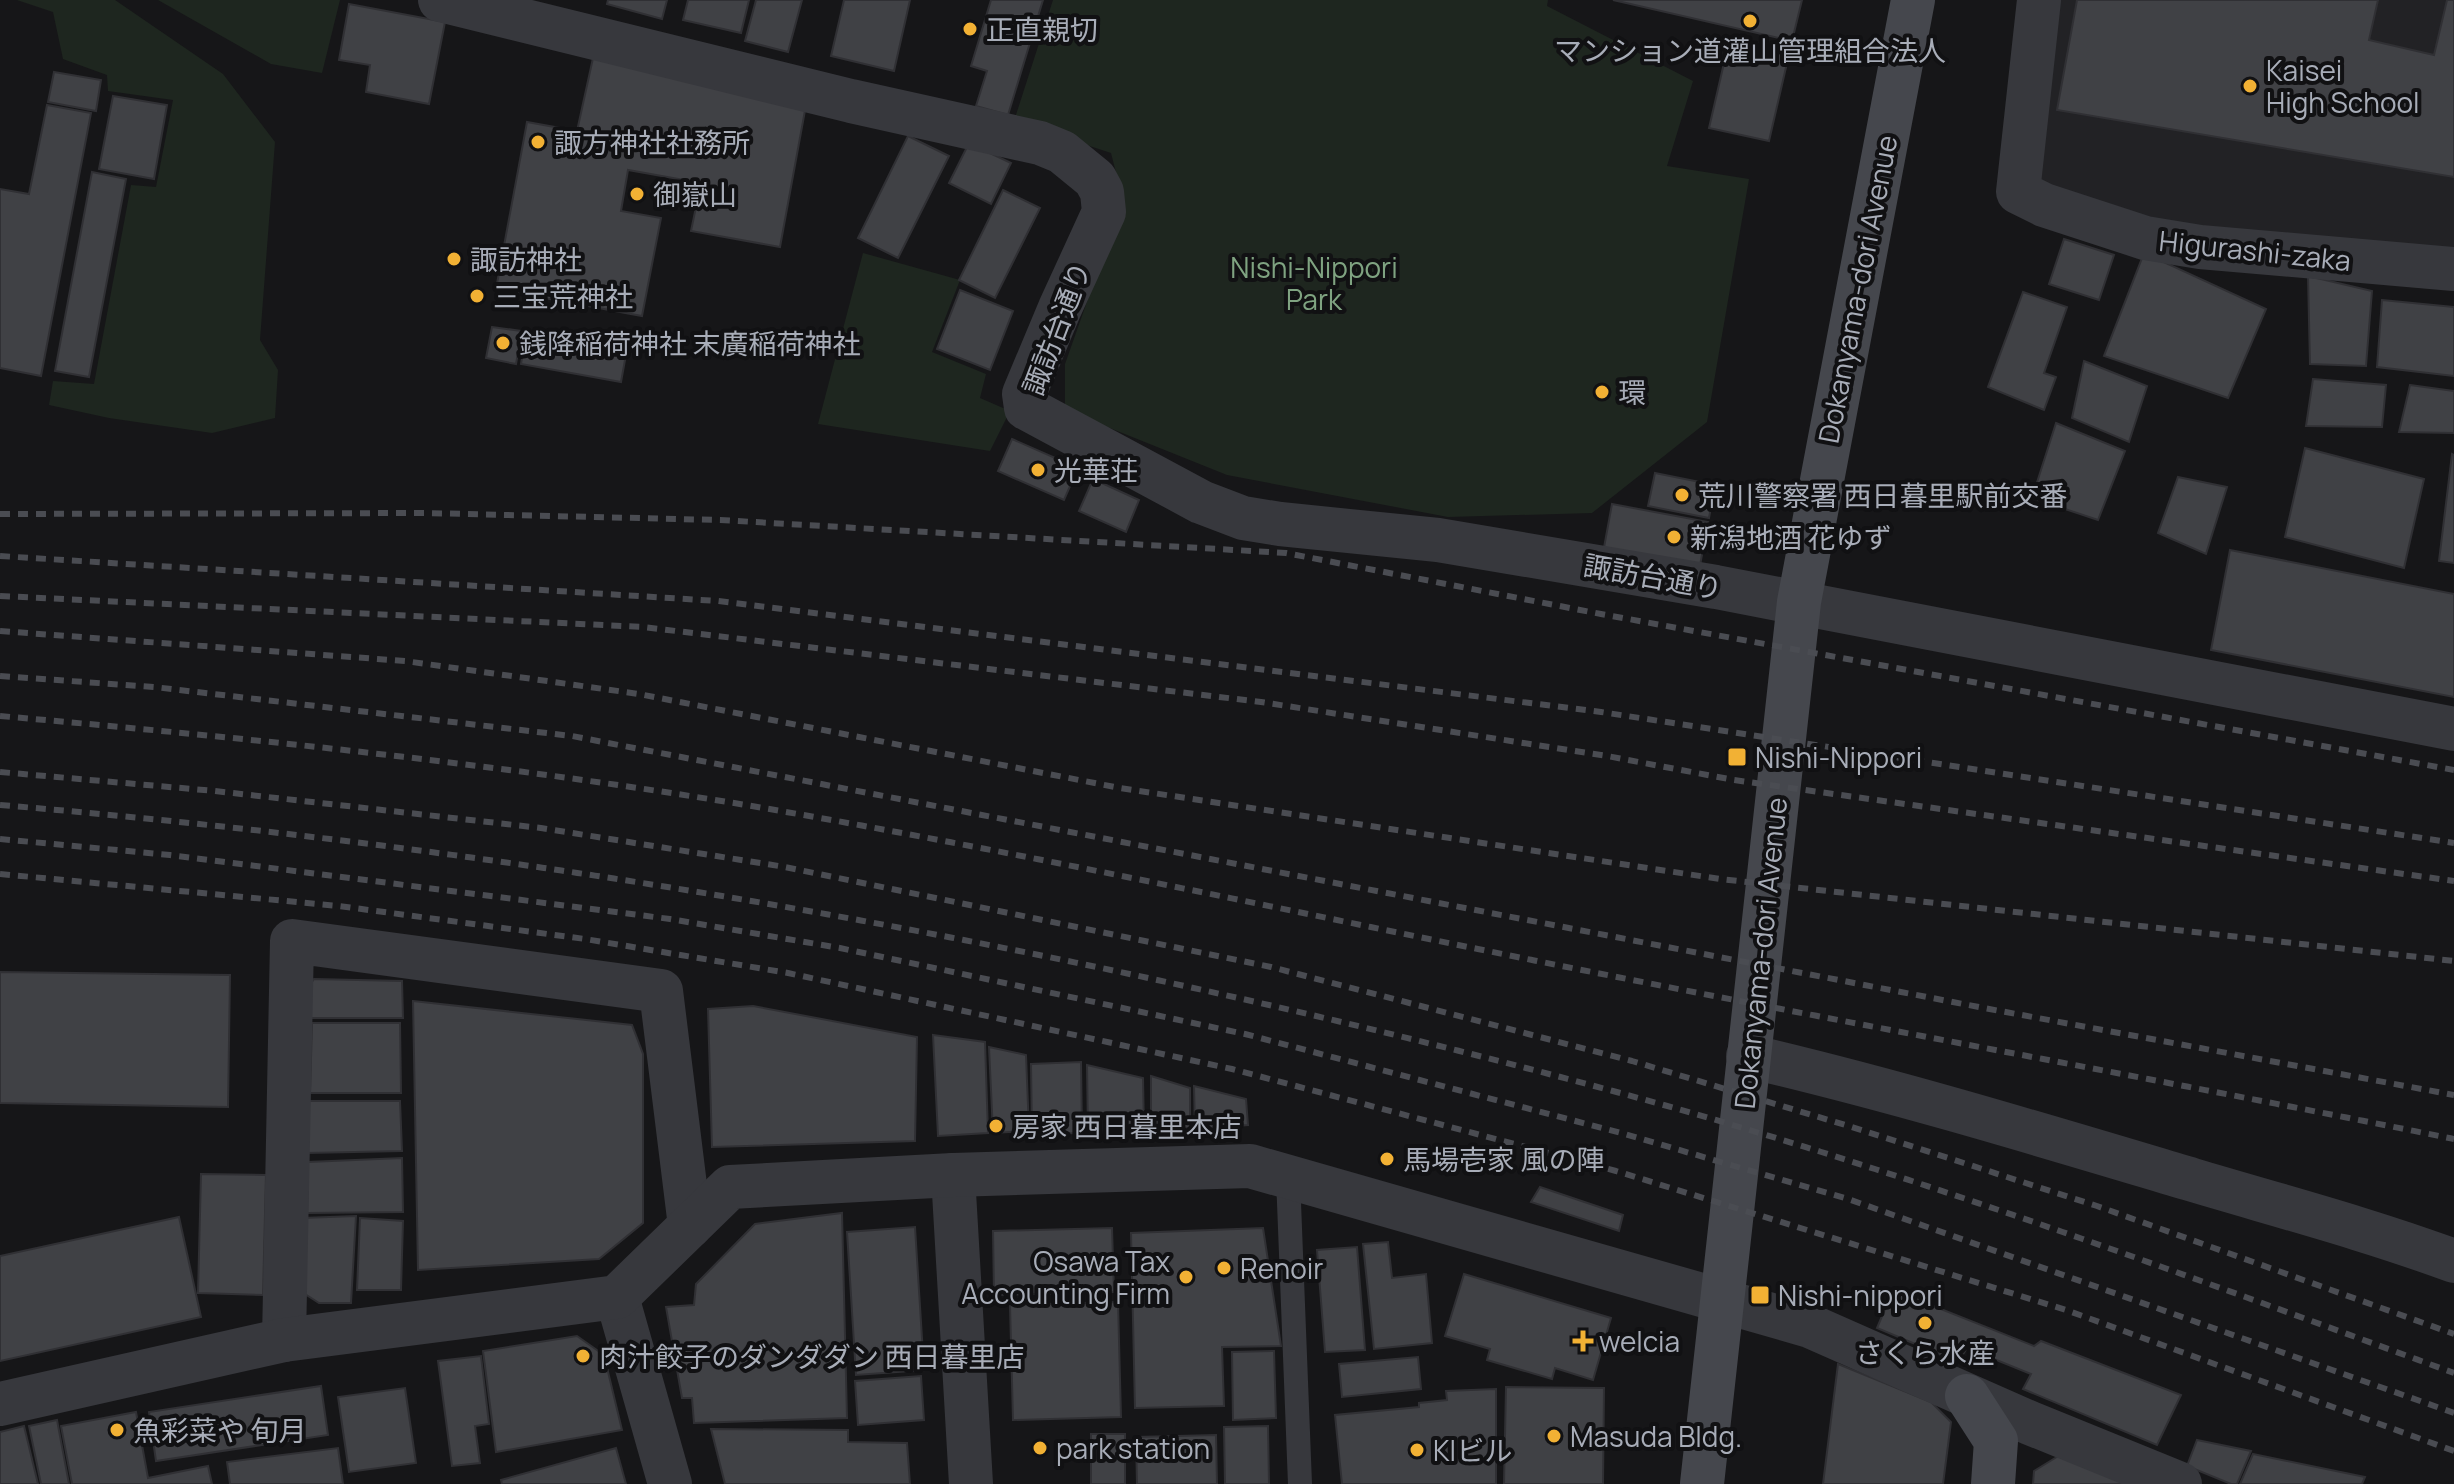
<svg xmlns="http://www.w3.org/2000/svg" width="2454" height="1484" font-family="Manrope,'Noto Sans JP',sans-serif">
	<rect width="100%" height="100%" fill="#161618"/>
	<polygon fill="#222225" points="2059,0 2454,0 2454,252 2153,225 2043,186 2033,171"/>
	<g fill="#1e261f">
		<polygon points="17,0 115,0 223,74 275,142 260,340 278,370 275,418 212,433 109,418 49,405 53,381 94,384 131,185 156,187 173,100 108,91 107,75 63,59 53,12"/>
		<polygon points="158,0 340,0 322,73 271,64"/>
		<polygon points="1053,0 1548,0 1547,6 1693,81 1667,166 1749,179 1707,422 1592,513 1448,517 1227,475 1065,410 1065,364 1123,200 1111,153 1014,121"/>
		<polygon points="863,253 960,280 932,352 986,374 980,398 1010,411 990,451 818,424"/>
	</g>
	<g fill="#404145" stroke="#303034" stroke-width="2">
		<polygon points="608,0 667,0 662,19 607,4"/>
		<polygon points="688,0 749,0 741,33 683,20"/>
		<polygon points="756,0 802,0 788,52 745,41"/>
		<polygon points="844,0 910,0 894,71 831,56"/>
		<polygon points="991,0 1043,0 1008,115 976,106 987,71 971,66"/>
		<polygon points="1613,0 1802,0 1792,41"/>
		<polygon points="2077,0 2378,0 2369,40 2434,55 2447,0 2454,0 2454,177 2057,110"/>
		<polygon points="349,4 445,22 429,104 366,92 370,65 339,60"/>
		<polygon points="1730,37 1790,50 1769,141 1709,128"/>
		<polygon points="593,58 806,105 780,247 691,231 701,183 628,170 621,211 661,218 642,316 496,289 527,122 577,131"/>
		<polygon points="54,72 101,80 96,111 48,102"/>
		<polygon points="113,96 167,105 154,179 99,169"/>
		<polygon points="47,105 91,113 41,376 0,368 0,189 29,194"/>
		<polygon points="908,136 949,156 898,258 858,238"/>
		<polygon points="969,143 1011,163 991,204 949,183"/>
		<polygon points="92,172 126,179 89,377 55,371"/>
		<polygon points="1003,190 1040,208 995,298 959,280"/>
		<polygon points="2064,239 2114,255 2099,300 2049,284"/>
		<polygon points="2144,253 2266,309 2228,398 2104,356"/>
		<polygon points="2308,276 2372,291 2366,366 2310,364"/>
		<polygon points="960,290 1013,311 990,370 937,349"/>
		<polygon points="2023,292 2067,307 2044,373 2056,377 2044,410 1988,387"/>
		<polygon points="2382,300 2454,307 2454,376 2377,367"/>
		<polygon points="492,327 522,331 516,364 486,358"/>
		<polygon points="526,332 627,349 621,382 521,364"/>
		<polygon points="2084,361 2147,386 2129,442 2072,418"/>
		<polygon points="2313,379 2386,385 2382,427 2306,426"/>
		<polygon points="2410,385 2454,391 2454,433 2399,432"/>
		<polygon points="2056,423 2125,451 2098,520 2032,498"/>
		<polygon points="1012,439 1078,468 1064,500 998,471"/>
		<polygon points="2305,448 2424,479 2404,568 2285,537"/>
		<polygon points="2452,454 2454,455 2454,563 2439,561"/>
		<polygon points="1655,473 1715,485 1709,518 1648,506"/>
		<polygon points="2178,477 2227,487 2206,554 2158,533"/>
		<polygon points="1093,479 1139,500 1126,532 1079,511"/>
		<polygon points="1612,504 1708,522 1699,571 1603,553"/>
		<polygon points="2230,550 2454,594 2454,697 2211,650"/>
		<polygon points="0,972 230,975 228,1107 0,1103"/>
		<polygon points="314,979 402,981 403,1018 308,1018 305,992"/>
		<polygon points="413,1001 632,1025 643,1054 643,1223 599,1259 418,1270"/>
		<polygon points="753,1006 917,1037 915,1141 712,1147 708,1009"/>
		<polygon points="312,1023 400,1023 401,1093 310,1093"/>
		<polygon points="933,1035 985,1042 988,1133 938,1136"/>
		<polygon points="989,1047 1026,1055 1029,1131 993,1133"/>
		<polygon points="1081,1062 1082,1133 1032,1134 1031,1064"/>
		<polygon points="1087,1065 1143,1078 1144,1131 1088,1133"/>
		<polygon points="1151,1076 1190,1088 1190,1128 1151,1127"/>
		<polygon points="1194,1086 1246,1099 1248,1125 1195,1129"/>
		<polygon points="308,1101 400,1101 402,1151 307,1153"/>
		<polygon points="402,1158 403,1212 307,1213 308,1162"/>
		<polygon points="201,1174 266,1175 263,1295 198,1293"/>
		<polygon points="1540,1187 1623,1215 1619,1231 1531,1202"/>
		<polygon points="842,1213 847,1418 694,1423 692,1398 682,1398 666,1307 694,1305 696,1284 755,1224"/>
		<polygon points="356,1216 351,1303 319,1303 305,1294 302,1218"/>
		<polygon points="179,1217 201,1317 0,1361 0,1256"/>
		<polygon points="360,1218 403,1221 401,1290 357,1290"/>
		<polygon points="915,1227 924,1370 856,1375 847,1232"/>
		<polygon points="1112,1228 1114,1292 994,1295 993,1231"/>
		<polygon points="1263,1228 1281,1346 1222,1347 1224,1406 1135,1408 1131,1233"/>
		<polygon points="1388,1242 1392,1278 1426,1274 1432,1343 1374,1349 1363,1244"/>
		<polygon points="1357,1247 1365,1350 1325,1352 1317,1250"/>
		<polygon points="1464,1274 1611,1318 1593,1380 1555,1368 1552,1379 1487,1360 1490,1349 1445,1336"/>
		<polygon points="1893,1290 2034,1346 2041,1341 2181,1395 2157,1445 2023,1389 2031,1374 1967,1348 1958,1362 1877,1328"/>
		<polygon points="1118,1302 1121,1417 1013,1420 1010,1305"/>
		<polygon points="577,1336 604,1355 622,1430 496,1452 483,1351"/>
		<polygon points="1274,1351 1276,1418 1233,1420 1232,1352"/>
		<polygon points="481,1356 489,1424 475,1426 480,1463 452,1466 438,1361"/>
		<polygon points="1418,1357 1421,1389 1342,1397 1339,1364"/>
		<polygon points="1838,1364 1931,1402 1951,1422 1943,1484 1823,1484"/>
		<polygon points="921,1376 924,1420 858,1425 855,1381"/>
		<polygon points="321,1386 328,1435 156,1461 149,1412"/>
		<polygon points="1506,1387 1604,1388 1603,1484 1504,1484"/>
		<polygon points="405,1388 416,1463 349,1472 338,1397"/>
		<polygon points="1496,1389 1496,1484 1342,1484 1335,1415 1419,1407 1419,1403 1447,1400 1446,1391"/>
		<polygon points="136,1412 148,1478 208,1466 212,1484 72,1484 61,1426"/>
		<polygon points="57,1420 69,1484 41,1484 29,1426"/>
		<polygon points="24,1426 38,1484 0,1484 0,1432"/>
		<polygon points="1268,1426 1269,1484 1225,1484 1224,1427"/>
		<polygon points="711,1429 848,1430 848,1442 907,1443 910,1484 725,1484"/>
		<rect x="1091" y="1434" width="34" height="50"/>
		<polygon points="1216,1435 1217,1484 1137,1484 1136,1437"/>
		<polygon points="2197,1440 2251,1451 2237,1484 2231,1484 2187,1466"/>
		<polygon points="338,1448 343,1484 230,1484 227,1462"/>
		<polygon points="616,1448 626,1484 502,1484 501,1480"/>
		<polygon points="2253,1454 2365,1477 2362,1484 2240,1484"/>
		<polygon points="2060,1455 2129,1484 2033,1484 2034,1471"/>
	</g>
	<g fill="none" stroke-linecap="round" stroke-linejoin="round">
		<polyline stroke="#37383d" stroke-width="24" points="1288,1177 1300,1484"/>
		<g stroke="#37383d" stroke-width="44">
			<polyline points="440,0 851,101 1040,143 1062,152 1095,179 1102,192 1104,212 1060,308 1024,394 1026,408 1201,502 1243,518 1280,524 1438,540 1716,587 2454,729"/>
			<polyline points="2039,0 2018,192 2044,205 2145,238 2200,247 2454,269"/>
			<path d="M 1748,1056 C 1898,1091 2045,1136 2193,1180 C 2280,1206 2368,1229 2454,1261"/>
			<polyline points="953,1175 971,1484"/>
			<polyline points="617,1297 670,1484"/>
			<polyline points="284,1340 292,941 661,991 690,1226"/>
			<polyline points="0,1404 284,1340 617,1297 730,1187 953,1175 1250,1166 1810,1326 2030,1423 2180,1484"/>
		</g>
		<g stroke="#45474d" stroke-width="44">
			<polyline points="1967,1396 1996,1441 1993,1484"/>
			<polyline points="1702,1484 1799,602 1913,0"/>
		</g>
		<g stroke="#4a4c52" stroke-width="6" stroke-dasharray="10 8" stroke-linecap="butt">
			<polyline points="0,514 424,513 720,520 1286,553 1601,614 2454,770"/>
			<polyline points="0,556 718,601 1601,712 2454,843"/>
			<polyline points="0,596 643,627 1261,702 1607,756 1734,780 2454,881"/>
			<polyline points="0,631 405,661 639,694 1120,788 1720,879 2454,961"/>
			<polyline points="0,676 154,687 572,736 1984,1008 2454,1095"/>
			<path d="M 0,716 C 249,738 499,764 746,805 C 1009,850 1270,907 1532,960 C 1839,1022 2147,1077 2454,1139"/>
			<polyline points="0,772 215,791 541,828 785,867 1271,967 1632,1061 1852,1127 2097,1206 2454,1334"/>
			<path d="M 0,805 C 549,851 1092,950 1624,1094 C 1906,1171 2180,1273 2454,1373"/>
			<polyline points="0,839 170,855 670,919 840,948 1245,1034 1621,1133 1848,1199 2454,1413"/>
			<polyline points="0,874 339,906 585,939 788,973 1232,1069 1616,1171 2066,1310 2454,1451"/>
		</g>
	</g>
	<g fill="#f2b134" stroke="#111113" stroke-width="3">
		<circle cx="1750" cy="21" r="8"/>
		<circle cx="970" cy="29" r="8"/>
		<circle cx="2250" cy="86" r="8"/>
		<circle cx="538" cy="142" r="8"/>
		<circle cx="637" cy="194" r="8"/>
		<circle cx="454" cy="259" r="8"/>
		<circle cx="477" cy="296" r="8"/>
		<circle cx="503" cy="343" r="8"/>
		<circle cx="1602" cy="392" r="8"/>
		<circle cx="1038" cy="470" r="8"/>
		<circle cx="1682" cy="495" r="8"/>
		<circle cx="1674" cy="537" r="8"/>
		<rect x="1727" y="747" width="20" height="20" rx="4"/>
		<circle cx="996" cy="1126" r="8"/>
		<circle cx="1387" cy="1159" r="8"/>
		<circle cx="1224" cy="1268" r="8"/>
		<circle cx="1186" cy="1277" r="8"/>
		<rect x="1750" y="1285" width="20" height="20" rx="4"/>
		<circle cx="1925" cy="1323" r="8"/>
		<path d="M1579 1329h8v8h8v8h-8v8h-8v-8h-8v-8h8z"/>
		<circle cx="583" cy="1356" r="8"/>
		<circle cx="117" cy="1430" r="8"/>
		<circle cx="1554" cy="1436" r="8"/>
		<circle cx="1040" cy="1448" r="8"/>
		<circle cx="1417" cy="1450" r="8"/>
	</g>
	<g text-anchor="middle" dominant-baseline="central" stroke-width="8" stroke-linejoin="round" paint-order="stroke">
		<g font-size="28" fill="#a8adb8" stroke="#111113" text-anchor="start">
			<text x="986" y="29">正直親切</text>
			<text x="1750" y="50" text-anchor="middle">マンション道灌山管理組合法人</text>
			<text x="2266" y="70">Kaisei<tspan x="2266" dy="32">High School</tspan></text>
			<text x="554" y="142">諏方神社社務所</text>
			<text x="653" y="194">御嶽山</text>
			<text x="470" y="259">諏訪神社</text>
			<text x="493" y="296">三宝荒神社</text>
			<text x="519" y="343">銭降稲荷神社 末廣稲荷神社</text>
			<text x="1618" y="392">環</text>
			<text x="1054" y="470">光華荘</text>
			<text x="1698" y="495">荒川警察署 西日暮里駅前交番</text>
			<text x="1690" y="537">新潟地酒 花ゆず</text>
			<text x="1755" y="757">Nishi-Nippori</text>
			<text x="1012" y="1126">房家 西日暮里本店</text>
			<text x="1403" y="1159">馬場壱家 風の陣</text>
			<text x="1170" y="1261" text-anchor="end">Osawa Tax<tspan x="1170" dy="32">Accounting Firm</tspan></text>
			<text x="1240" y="1268">Renoir</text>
			<text x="1778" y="1295">Nishi-nippori</text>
			<text x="1599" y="1341">welcia</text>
			<text x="1925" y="1352" text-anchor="middle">さくら水産</text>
			<text x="599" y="1356">肉汁餃子のダンダダン 西日暮里店</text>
			<text x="133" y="1430">魚彩菜や 旬月</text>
			<text x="1570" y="1436">Masuda Bldg.</text>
			<text x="1056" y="1448">park station</text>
			<text x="1433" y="1450">KIビル</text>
		</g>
		<g font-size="28" fill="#a8adb8" stroke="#111113">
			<text transform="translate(2255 250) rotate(6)">Higurashi-zaka</text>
			<text transform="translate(1857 289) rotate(-79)">Dokanyama-dori Avenue</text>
			<text transform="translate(1056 328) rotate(-69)">諏訪台通り</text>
			<text transform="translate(1653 576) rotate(10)">諏訪台通り</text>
			<text transform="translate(1760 953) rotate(-84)">Dokanyama-dori Avenue</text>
		</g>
		<g font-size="28" fill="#7fa381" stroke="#111113">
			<text x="1314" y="267">Nishi-Nippori<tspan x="1314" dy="32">Park</tspan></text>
		</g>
	</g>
</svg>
